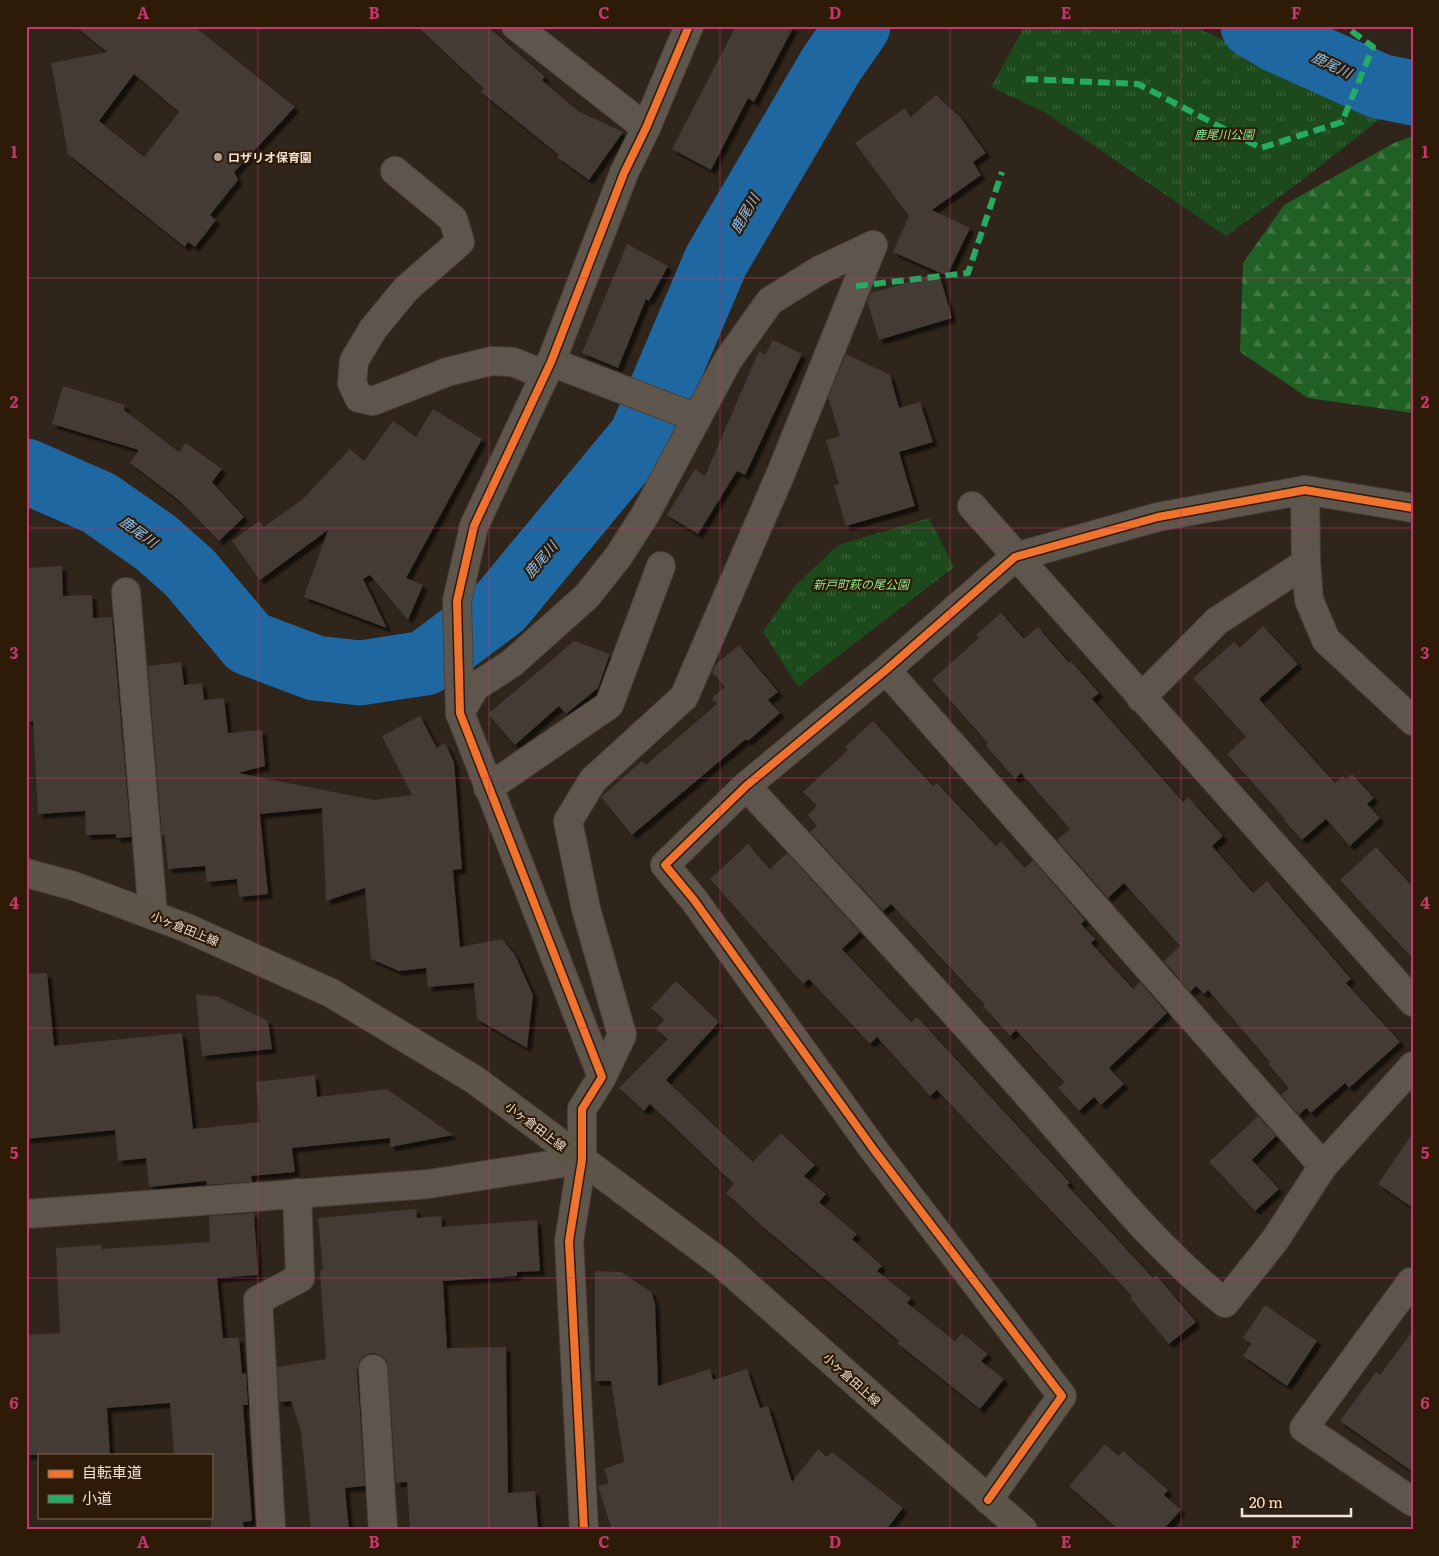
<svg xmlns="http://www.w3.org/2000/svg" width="1439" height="1556" font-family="Literata,'Noto Sans JP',serif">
	<defs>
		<pattern id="grass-tufts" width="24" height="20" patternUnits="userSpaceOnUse" patternTransform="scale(1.25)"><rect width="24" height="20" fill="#1c4a1d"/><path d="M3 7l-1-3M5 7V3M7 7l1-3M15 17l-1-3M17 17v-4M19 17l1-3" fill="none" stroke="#3d643d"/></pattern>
		<pattern id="forest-firs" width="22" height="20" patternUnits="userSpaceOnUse" patternTransform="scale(1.25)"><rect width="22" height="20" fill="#206024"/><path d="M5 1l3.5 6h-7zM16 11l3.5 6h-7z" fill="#417743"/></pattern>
		<filter id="shadow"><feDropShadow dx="4.5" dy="4.5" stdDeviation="1" flood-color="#0009"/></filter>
	</defs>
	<rect width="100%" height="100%" fill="#30251a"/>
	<g fill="url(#grass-tufts)">
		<polygon points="1025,26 1193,26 1385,115 1309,175 1226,236 1046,113 991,87"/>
		<polygon points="929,518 954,567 798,687 763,632 794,587 838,545"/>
	</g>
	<polygon fill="url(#forest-firs)" points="1413,136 1413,413 1308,398 1240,352 1243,263 1284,205 1394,143"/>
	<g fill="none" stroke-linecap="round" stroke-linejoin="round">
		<g stroke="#1f67a0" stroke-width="65">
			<polyline points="1253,26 1279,41 1379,86 1413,93"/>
			<polyline points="26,471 99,503 155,542 190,573 249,643 315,668 360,673 425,663 501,606 641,437 716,261 831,65 858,26"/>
		</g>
	</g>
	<g fill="#443a34" fill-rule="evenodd" filter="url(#shadow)">
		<path d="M 75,26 L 194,26 L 295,107 L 234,172 L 238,180 L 210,215 L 216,220 L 195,247 L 188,242 L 185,247 L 68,154 L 51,63 L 107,52 ZM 134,74 L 179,112 L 144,157 L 99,121 Z"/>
		<polygon points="417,26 487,26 545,77 542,80 578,111 623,132 589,180 557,157 559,155 481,92 484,89"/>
		<polygon points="736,26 794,26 754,102 748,98 711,170 672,149"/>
		<polygon points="936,95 960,117 986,153 973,162 981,175 932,210 970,228 947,276 893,252 909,216 855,143 905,108 911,117"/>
		<polygon points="627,244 668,266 649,301 646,299 618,368 582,353"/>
		<polygon points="939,273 952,318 879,340 867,301 871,293"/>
		<polygon points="773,340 802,354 745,475 737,471 698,534 667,515 695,469 705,476 759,351 765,355"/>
		<polygon points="846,354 890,375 899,408 920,402 933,442 899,452 915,506 846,526 834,485 839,484 826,440 840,436 828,397"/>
		<polygon points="63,386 125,405 124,410 179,452 186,443 222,469 212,482 244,517 219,541 180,501 130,463 139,450 52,424"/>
		<polygon points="433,409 482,439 406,578 423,585 408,620 370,575 363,579 387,628 304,597 328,530 260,580 232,541 259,521 264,527 303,499 350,449 364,461 393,421 416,437"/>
		<polygon points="62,566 63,596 92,595 93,618 112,617 131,837 116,838 116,834 86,835 85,811 38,814 33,721 26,722 26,568"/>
		<polygon points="1001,613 1024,639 1038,627 1069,663 1071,661 1099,693 1092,699 1183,802 1188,797 1223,836 1212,846 1253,893 1267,881 1351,979 1346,983 1400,1042 1349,1088 1345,1083 1311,1113 1306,1108 1299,1115 1281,1095 1289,1088 1268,1064 1270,1062 1208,990 1204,994 1196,986 1190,992 1164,961 1180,946 1124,883 1108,898 1057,840 1070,829 1021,773 1015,779 986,746 988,743 932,680 979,638 976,635"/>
		<polygon points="1263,626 1298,664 1259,699 1335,783 1343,776 1346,780 1352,774 1374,798 1367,804 1380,818 1350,846 1326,819 1302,840 1284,820 1285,819 1227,754 1246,737 1193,678 1234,642 1240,648"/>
		<polygon points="574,641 610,654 598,688 566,714 559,706 515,745 488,714"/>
		<polygon points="739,645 778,692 768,700 780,713 748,741 746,739 632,835 601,797 642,761 646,765 717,704 712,698 725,687 712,672 715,665"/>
		<polygon points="181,662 184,685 202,683 204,700 224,698 228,733 262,730 265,766 238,773 374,800 412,795 382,736 420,716 437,748 445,743 454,762 462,869 453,870 460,947 502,939 515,955 533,995 527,1048 477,1019 474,983 428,987 426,968 399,971 371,959 365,888 326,901 322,808 260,814 268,894 239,897 237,879 207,882 205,866 168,869 165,835 162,835 148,666"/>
		<polygon points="873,721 933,786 937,783 996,846 1001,841 1025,868 1033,860 1085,920 1081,924 1095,939 1091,943 1133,989 1140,982 1167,1013 1109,1068 1124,1084 1101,1105 1094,1097 1079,1111 1058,1088 1064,1082 1016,1030 1010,1036 983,1006 985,1005 891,904 883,911 810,832 817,826 808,815 817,806 803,792 848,750 845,747"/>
		<polygon points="748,844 770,869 787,853 860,932 842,949 911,1022 917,1017 1070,1183 1067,1185 1153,1278 1156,1275 1196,1322 1169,1344 1130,1298 1132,1296 937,1090 930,1096 877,1037 870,1044 809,979 803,984 710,879"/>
		<polygon points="1376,847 1413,887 1413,959 1340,880"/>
		<polygon points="47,973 54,1046 182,1033 193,1129 260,1122 256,1082 315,1075 317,1097 387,1089 453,1135 390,1147 390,1138 292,1148 295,1172 251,1176 252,1182 207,1185 206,1181 149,1187 146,1158 118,1161 115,1130 26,1139 26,974"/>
		<polygon points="676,981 719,1022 666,1080 753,1162 781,1133 815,1165 804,1176 826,1194 819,1202 857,1234 852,1239 882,1266 877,1271 911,1298 907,1303 955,1341 962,1333 988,1354 981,1361 1004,1379 980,1409 897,1343 899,1341 762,1226 726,1193 734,1184 650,1104 644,1111 619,1088 668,1039 656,1029 664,1020 651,1008"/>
		<polygon points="196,995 216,996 268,1021 272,1049 202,1056"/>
		<polygon points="1258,1116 1276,1136 1252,1160 1279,1189 1255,1211 1209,1162"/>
		<polygon points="1413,1133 1413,1208 1378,1184"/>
		<polygon points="416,1209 417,1218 441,1216 442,1227 537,1220 540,1271 517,1272 517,1276 443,1281 447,1348 506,1347 508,1493 535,1491 538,1530 410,1530 407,1482 396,1483 388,1368 386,1360 380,1355 373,1353 364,1356 359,1362 357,1370 365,1486 345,1488 349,1530 311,1530 301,1431 291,1401 279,1402 277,1367 326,1359 320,1271 323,1270 318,1218"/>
		<polygon points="254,1213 258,1275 217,1278 223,1338 239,1338 242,1374 246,1373 248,1405 243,1405 252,1521 243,1522 244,1530 211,1530 211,1455 174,1455 170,1403 107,1408 110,1455 26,1455 26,1335 60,1333 56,1248 101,1245 102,1249 210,1242 209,1216"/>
		<polygon points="595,1271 621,1272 651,1292 655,1303 658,1386 710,1369 713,1380 747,1369 760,1408 768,1406 792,1482 818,1449 827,1457 832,1452 903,1508 886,1530 612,1530 598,1486 609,1483 604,1469 624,1462 611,1381 595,1381"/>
		<polygon points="1265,1305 1317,1341 1287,1386 1243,1356 1251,1344 1243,1338"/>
		<polygon points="1413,1331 1413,1472 1340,1421 1376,1372 1380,1375"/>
		<polygon points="1105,1444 1119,1456 1123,1451 1168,1490 1164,1495 1181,1510 1163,1530 1119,1530 1069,1486"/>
	</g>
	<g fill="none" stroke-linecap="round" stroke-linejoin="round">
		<g stroke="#4b4139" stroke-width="30">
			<g id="minor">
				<polyline points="516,26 646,128"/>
				<polyline points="395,171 453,219 460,242 406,289 373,329 354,361 352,383 359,398 373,401 447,372 491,361 513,362 545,375"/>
				<polyline points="551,362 697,418"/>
				<polyline points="972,506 1413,1002"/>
				<polyline points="1306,563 1309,600 1326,640 1413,721"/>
				<polyline points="126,592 153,915"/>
				<polyline points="886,670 1323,1166"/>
				<polyline points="1141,698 1217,621 1306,563 1305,490"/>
				<polyline points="460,713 475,687 512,663 587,596 618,557 645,515 728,360 770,301 820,270 873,245 781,473 684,697 593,780 568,821 586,909 622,1035 602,1077"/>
				<path d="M 746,786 C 841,888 936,991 1028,1095 C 1091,1166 1151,1244 1225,1303 L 1275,1240 L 1323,1166 L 1413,1066"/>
				<polyline points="488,788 609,705 661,566"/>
				<polyline points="26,1214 429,1184 582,1160"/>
				<polyline points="1413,1284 1411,1282 1304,1428 1413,1502"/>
				<polyline points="373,1369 383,1530"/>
				<polyline points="988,1500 1062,1396 874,1150 694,900 665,865 746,786 886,670 1015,557 1158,517 1305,490 1413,508"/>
				<polyline points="271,1530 258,1300 300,1278 297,1193"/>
				<polyline points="584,1530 569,1241 582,1160 582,1109 602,1077 460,713 457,601 474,526 551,362 624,173 646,128 689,26"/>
			</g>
		</g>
		<g stroke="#4b4139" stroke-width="30">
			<polyline id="major" points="26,873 74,886 187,928 331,993 475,1080 721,1263 1023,1530"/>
		</g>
		<use href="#minor" stroke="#5e554d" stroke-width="28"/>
		<use href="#major" stroke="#5e5549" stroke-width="28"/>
		<g stroke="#26ab63" stroke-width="6" stroke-dasharray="12 6" stroke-linecap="butt">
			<polyline points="1026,79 1138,84 1261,148 1342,122 1373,47 1345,26"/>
			<polyline points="856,286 968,273 1002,172"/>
		</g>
		<g stroke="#2e1b07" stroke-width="11">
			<g id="cycleway">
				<polyline points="988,1500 1062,1396 874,1150 694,900 665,865 746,786 886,670 1015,557 1158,517 1305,490 1413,508"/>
				<polyline points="584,1530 569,1241 582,1160 582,1109 602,1077 460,713 457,601 474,526 551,362 624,173 646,128 689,26"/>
			</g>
		</g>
		<use href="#cycleway" stroke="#ef722f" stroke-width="8"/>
	</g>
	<path fill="none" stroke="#c9366e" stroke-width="1" stroke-opacity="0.55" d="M 258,26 L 258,1530M 489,26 L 489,1530M 720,26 L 720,1530M 950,26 L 950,1530M 1181,26 L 1181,1530M 26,278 L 1413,278M 26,528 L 1413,528M 26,778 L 1413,778M 26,1028 L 1413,1028M 26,1278 L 1413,1278"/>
	<circle fill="#ada095" stroke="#2e1b07" stroke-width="2" cx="218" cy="157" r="5"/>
	<g text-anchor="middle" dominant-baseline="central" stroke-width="4.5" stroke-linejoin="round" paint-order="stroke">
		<g font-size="12" font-style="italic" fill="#8ded91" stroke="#2e1b07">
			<text x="1224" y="134">鹿尾川公園</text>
			<text x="861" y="584">新戸町萩の尾公園</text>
		</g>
		<g font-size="12" font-weight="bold" fill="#f1e3d7" stroke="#2e1b07" text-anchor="start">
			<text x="228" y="157">ロザリオ保育園</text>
		</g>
		<g font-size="12" fill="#f1e3d7" stroke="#2e1b07">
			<text transform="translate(185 928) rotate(22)">小ヶ倉田上線</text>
			<text transform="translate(536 1126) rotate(37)">小ヶ倉田上線</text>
			<text transform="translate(852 1379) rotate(42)">小ヶ倉田上線</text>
		</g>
		<g font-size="14" font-style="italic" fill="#8dc3f7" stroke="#2e1b07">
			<text transform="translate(1332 64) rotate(26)">鹿尾川</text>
			<text transform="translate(744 213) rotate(-60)">鹿尾川</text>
			<text transform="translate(139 531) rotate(36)">鹿尾川</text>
			<text transform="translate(540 559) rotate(-50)">鹿尾川</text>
		</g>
	</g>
	<rect width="1439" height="1556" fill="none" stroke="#2e1b07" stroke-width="55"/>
	<rect x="38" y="1454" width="175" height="65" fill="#2e1b07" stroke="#7c6b5a"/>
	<rect x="48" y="1470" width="25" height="8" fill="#ef722f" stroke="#7c6b5a"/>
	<text x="82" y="1478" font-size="15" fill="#f1e3d7">自転車道</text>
	<rect x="48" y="1495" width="25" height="8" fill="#26ab63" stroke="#7c6b5a"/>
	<text x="82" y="1504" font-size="15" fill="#f1e3d7">小道</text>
	<path d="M1242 1508v8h109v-8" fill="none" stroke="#f1e3d7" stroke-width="2.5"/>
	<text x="1249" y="1508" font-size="15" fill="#f1e3d7" stroke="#2e1b07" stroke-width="4" paint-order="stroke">20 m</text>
	<rect x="28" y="28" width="1384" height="1500" fill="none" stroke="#c9366e" stroke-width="2"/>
	<g font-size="16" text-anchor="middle" font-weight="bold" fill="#c9366e">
		<text x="143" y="19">A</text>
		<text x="374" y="19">B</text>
		<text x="604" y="19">C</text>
		<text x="835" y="19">D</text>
		<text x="1066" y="19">E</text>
		<text x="1296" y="19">F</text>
		<text x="14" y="158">1</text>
		<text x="1425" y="158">1</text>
		<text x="14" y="408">2</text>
		<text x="1425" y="408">2</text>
		<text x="14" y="659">3</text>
		<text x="1425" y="659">3</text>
		<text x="14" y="909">4</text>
		<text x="1425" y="909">4</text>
		<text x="14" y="1159">5</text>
		<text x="1425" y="1159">5</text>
		<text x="14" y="1409">6</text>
		<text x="1425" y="1409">6</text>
		<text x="143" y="1548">A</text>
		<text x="374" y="1548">B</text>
		<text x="604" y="1548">C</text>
		<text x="835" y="1548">D</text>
		<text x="1066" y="1548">E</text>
		<text x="1296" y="1548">F</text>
	</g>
</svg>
